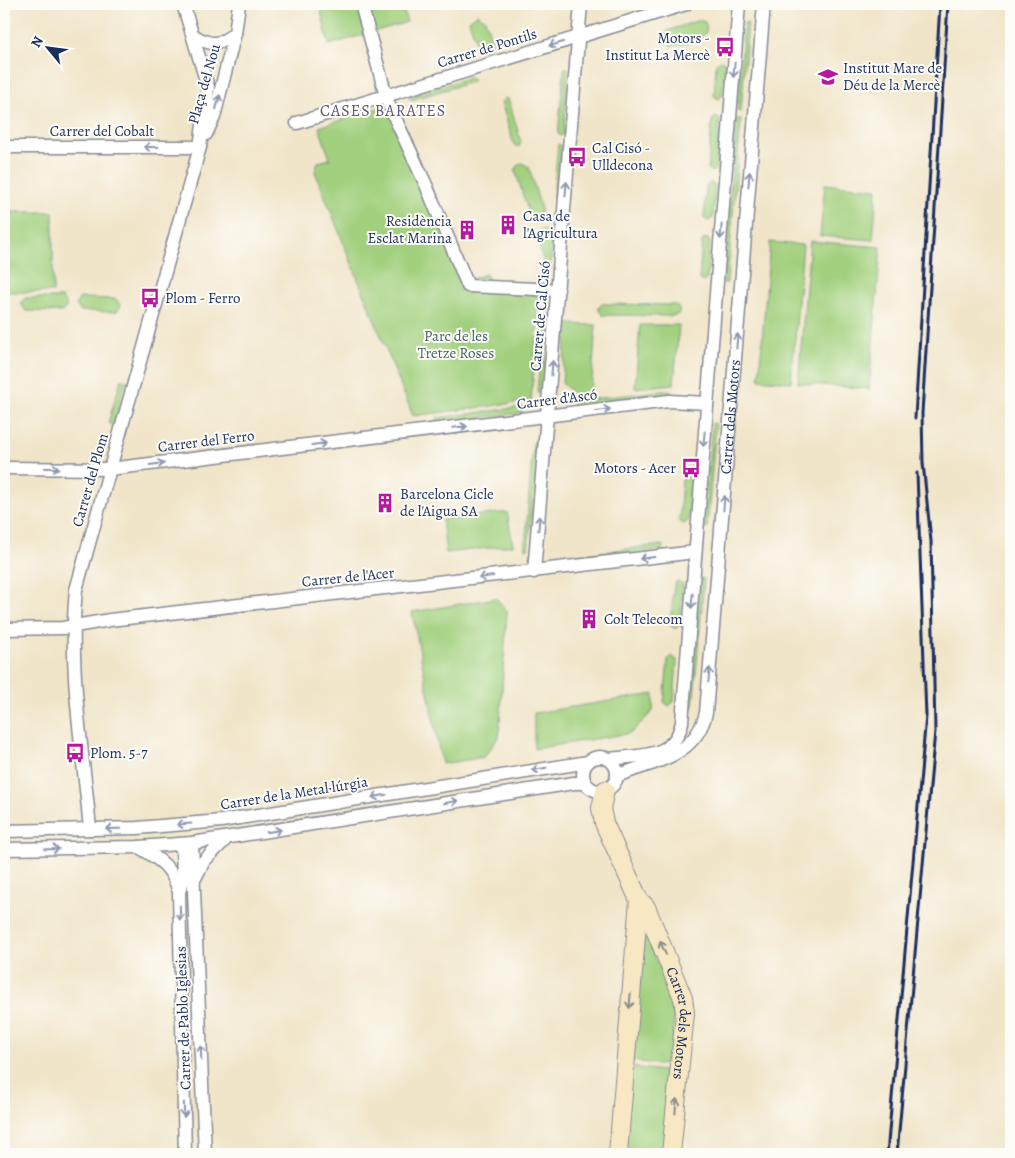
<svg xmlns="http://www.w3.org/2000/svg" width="1015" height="1158" viewBox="0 0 1015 1158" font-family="Alegreya,serif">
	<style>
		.green { fill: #a2d07e; stroke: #5e806e }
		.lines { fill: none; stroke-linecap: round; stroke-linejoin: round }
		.street-casing { stroke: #868a94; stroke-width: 15 }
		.secondary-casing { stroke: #868a94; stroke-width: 20 }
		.street { stroke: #fff; stroke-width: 12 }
		.secondary { stroke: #f7e8c3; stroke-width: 18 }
		.rail { stroke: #1b2f5e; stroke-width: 3 }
		.oneway { stroke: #8d97ae }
		.oneway2 { stroke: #898c90 }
		.labels { text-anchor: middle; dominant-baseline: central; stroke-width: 4; stroke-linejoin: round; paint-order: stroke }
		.poi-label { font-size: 15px; fill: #1b2f5e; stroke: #fdfcf7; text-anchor: start }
		.street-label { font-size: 15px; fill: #1b2f5e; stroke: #fdfcf7 }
		.park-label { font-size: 15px; fill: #445f68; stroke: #fdfcf7 }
		.neighbourhood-label { font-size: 16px; letter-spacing: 1px; fill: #5f567c; stroke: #fdfcf7 }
	</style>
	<rect width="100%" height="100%" fill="#fdfcf7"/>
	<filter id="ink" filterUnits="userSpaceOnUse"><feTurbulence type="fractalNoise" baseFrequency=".02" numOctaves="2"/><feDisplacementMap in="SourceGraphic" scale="10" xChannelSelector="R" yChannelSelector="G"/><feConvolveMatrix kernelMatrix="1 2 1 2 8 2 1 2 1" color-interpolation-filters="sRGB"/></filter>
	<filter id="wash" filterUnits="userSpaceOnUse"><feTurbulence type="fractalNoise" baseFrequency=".0096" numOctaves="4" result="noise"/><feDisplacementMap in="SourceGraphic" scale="20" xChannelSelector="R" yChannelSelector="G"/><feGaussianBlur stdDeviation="1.12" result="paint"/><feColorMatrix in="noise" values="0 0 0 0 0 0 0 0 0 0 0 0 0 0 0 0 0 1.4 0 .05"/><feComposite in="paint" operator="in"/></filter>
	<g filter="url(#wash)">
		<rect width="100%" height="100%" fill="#f1e5c9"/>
		<path class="green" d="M319,4H402L407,22L329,45Z
			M477,14L485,19L492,42L487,51L478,49L469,20Z
			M699,20L705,22C714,41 684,43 672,46L665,41L667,31Z
			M744,23H748L741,112L737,111Z
			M721,60L725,63L722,96L718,99L714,96L716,63Z
			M566,67L568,69L564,134L561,136L558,134L564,69Z
			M470,77L473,79L471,82L411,100L408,97Z
			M505,98L509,100L521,142L519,147L514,145L501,102Z
			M394,103L470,280L486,274L491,286L538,295L539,308L531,401L413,416L315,172L318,162L330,159L319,127Z
			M716,117L720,120L716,169L712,172L708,169L712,120Z
			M736,119H741L727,283H723Z
			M558,144L562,146L558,197L556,199L553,197Z
			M522,163L529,167L541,209L540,213L536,217L529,214L515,170L519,164Z
			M711,182L715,186L713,218L708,221L704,218L706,186Z
			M825,184L877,189L873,240L820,236Z
			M4,212H53V292H4Z
			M540,230L548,231C552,240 554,264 546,271L536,234Z
			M707,238L710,242L707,279L703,282L699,279L702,241Z
			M810,241L881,247L869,389L798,383Z
			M770,242L803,245L791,382L759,379Z
			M25,298H62L67,306L62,312L26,311L21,304Z
			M80,298L116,299L121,306L116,312L80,311L76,304Z
			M602,304L676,305L679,309V314L672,316L602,315L598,308Z
			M567,324L596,325L591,394L576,396L562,383Z
			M545,325L548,327L543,392L540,394L537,392L543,327Z
			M640,325H679L674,384L635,388Z
			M121,380L126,381L113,426L108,423Z
			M670,390L672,394L670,395L574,407L572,404L573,401Z
			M522,407L523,413L437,423L436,420L437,418Z
			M712,423L716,424L707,529H703Z
			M536,441L539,443L528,549L525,548L533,443Z
			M686,475L692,479L688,521L684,524L679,521L682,479Z
			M507,512L513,545L446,553L442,520Z
			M661,545L663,546L662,550L561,562L559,560L561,557Z
			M700,578L704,579L693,708H689Z
			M677,581L683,584L680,625L675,629L670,625L674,585Z
			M496,598L507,611L499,737L484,757L442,764L412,612Z
			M671,656L677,660L674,702L669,706L664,702L668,659Z
			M654,694L653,711L631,733L534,749V713Z
			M644,933L674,1000L672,1066L632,1061Z
			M631,1067L671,1072L665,1154H624Z"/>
	</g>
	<g filter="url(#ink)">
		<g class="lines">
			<defs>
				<g id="street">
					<path d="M361,4L388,103L426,185L468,286L558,290"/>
					<path d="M193,35C210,46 219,46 235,33L239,4"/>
					<path d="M297,123L686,4"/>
					<path d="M206,134L214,117L235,33"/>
					<path d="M4,147H200"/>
					<path d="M4,468L109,469L669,401L707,403"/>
					<path d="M534,572L581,4"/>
					<path d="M4,629L63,628L110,620L695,552"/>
					<circle cx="600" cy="774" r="17"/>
					<path d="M609,759C641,755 675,759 682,722L739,4"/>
					<path id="s1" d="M617,776C653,761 695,758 706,713L764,4"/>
					<path d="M90,829C83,750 68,669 76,590L200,147L208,87L183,4"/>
					<path d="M4,831L137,828L221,821L588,762"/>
					<path d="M192,843L205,1154"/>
					<path d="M139,847C161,860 172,867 179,892L185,1154"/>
					<path d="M4,849L139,847L192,843L574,783H585"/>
					<path d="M194,880L204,861L225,840"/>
					<path d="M180,889L183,880L182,844"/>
				</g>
				<g id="secondary">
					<path id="s2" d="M605,790L601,808L604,823L639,900L646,907L683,998L685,1013L671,1154"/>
					<path d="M618,1154L639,900"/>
				</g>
			</defs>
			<use href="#street" class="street-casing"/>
			<use href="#secondary" class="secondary-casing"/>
			<use href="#street" class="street"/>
			<use href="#secondary" class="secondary"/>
			<path class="rail" d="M915,418L940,4
				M887,1154L926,716L917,473
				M897,1154L935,731L931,541L923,463L922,413L948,4"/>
		</g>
		<defs><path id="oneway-shaft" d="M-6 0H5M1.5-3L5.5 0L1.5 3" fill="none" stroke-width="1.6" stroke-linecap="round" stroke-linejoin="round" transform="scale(1.25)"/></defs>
		<g class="oneway">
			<use href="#oneway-shaft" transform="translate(556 44) rotate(164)"/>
			<use href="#oneway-shaft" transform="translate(734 70) rotate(95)"/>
			<use href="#oneway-shaft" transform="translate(218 102) rotate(-75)"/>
			<use href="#oneway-shaft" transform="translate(151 147) rotate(-180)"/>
			<use href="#oneway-shaft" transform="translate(749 179) rotate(-85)"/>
			<use href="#oneway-shaft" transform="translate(566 189) rotate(-85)"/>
			<use href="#oneway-shaft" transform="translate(721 232) rotate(95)"/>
			<use href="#oneway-shaft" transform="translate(737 341) rotate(-85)"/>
			<use href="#oneway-shaft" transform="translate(552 368) rotate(-85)"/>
			<use href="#oneway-shaft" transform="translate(603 410) rotate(-7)"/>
			<use href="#oneway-shaft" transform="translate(460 427) rotate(-6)"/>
			<use href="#oneway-shaft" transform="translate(704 439) rotate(95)"/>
			<use href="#oneway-shaft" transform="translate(319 444) rotate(-7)"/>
			<use href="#oneway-shaft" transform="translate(157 464) rotate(-7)"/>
			<use href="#oneway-shaft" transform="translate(52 468)"/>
			<use href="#oneway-shaft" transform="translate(724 503) rotate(-85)"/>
			<use href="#oneway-shaft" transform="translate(539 523) rotate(-85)"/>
			<use href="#oneway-shaft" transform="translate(647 558) rotate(173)"/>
			<use href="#oneway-shaft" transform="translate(486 577) rotate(172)"/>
			<use href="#oneway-shaft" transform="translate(692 601) rotate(95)"/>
			<use href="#oneway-shaft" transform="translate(709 675) rotate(-85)"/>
			<use href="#oneway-shaft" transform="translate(539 769) rotate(171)"/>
			<use href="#oneway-shaft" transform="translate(379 796) rotate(170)"/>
			<use href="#oneway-shaft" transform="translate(451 802) rotate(-9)"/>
			<use href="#oneway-shaft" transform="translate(184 824) rotate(176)"/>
			<use href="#oneway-shaft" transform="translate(113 829) rotate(179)"/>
			<use href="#oneway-shaft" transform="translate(274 831) rotate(-10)"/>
			<use href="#oneway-shaft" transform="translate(52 849) rotate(-1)"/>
			<use href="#oneway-shaft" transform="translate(180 913) rotate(89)"/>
			<use href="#oneway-shaft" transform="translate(201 1053) rotate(-92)"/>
			<use href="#oneway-shaft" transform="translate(184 1110) rotate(89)"/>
		</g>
		<g class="oneway2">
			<use href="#oneway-shaft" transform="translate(663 948) rotate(-114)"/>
			<use href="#oneway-shaft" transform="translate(630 1001) rotate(95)"/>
			<use href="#oneway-shaft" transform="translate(676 1106) rotate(-85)"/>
		</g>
	</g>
	<defs>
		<symbol id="bus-bare" viewBox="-9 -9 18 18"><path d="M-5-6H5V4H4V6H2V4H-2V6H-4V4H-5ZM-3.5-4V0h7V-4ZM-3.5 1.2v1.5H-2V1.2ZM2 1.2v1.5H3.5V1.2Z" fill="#b5179e" stroke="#fdfcf7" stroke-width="2.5" paint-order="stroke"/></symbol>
		<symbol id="school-bare" viewBox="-9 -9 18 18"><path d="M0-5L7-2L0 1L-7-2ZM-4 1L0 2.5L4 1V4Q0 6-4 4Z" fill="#b5179e" stroke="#fdfcf7" stroke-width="2.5" paint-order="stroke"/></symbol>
		<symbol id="building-bare" viewBox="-9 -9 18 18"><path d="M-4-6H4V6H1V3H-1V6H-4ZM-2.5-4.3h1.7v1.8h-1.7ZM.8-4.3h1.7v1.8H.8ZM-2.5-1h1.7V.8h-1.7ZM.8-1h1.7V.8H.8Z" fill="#b5179e" stroke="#fdfcf7" stroke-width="2.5" paint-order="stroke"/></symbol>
	</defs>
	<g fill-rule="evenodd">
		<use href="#bus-bare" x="711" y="33" width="28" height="28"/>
		<use href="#school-bare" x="814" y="63" width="28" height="28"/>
		<use href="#bus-bare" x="563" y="143" width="28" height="28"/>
		<use href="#building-bare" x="494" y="211" width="28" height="28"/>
		<use href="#building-bare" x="453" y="216" width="28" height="28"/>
		<use href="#bus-bare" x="136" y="284" width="28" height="28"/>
		<use href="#bus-bare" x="677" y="454" width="28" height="28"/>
		<use href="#building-bare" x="371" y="489" width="28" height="28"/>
		<use href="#building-bare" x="575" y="605" width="28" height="28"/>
		<use href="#bus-bare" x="61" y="739" width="28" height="28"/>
	</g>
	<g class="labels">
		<g class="poi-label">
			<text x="710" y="38" text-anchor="end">Motors -<tspan x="710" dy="17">Institut La Mercè</tspan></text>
			<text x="843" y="68">Institut Mare de<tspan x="843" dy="17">Déu de la Mercè</tspan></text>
			<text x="592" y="148">Cal Cisó -<tspan x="592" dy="17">Ulldecona</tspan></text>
			<text x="523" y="216">Casa de<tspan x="523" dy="17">l'Agricultura</tspan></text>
			<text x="452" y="221" text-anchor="end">Residència<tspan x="452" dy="17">Esclat Marina</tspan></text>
			<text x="165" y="298">Plom - Ferro</text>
			<text x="676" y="468" text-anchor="end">Motors - Acer</text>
			<text x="400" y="494">Barcelona Cicle<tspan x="400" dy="17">de l'Aigua SA</tspan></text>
			<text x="604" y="619">Colt Telecom</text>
			<text x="90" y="753">Plom. 5-7</text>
		</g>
		<g class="street-label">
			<text transform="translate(487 48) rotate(-17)">Carrer de Pontils</text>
			<text transform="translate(204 84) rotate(-74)">Plaça del Nou</text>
			<text x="102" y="131">Carrer del Cobalt</text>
			<text transform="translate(540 316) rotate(-85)">Carrer de Cal Cisó</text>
			<text transform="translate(557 399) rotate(-7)">Carrer d'Ascó</text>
			<text stroke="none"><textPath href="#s1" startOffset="412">Carrer dels Motors</textPath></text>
			<text transform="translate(206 441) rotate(-7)">Carrer del Ferro</text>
			<text transform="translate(90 480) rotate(-74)">Carrer del Plom</text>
			<text transform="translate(348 577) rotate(-6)">Carrer de l'Acer</text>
			<text transform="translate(294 793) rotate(-9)">Carrer de la Metal·lúrgia</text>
			<text transform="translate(183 1018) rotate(-92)">Carrer de Pablo Iglesias</text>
			<text stroke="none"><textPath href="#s2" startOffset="251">Carrer dels Motors</textPath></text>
		</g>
		<g class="park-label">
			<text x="456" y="336">Parc de les<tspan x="456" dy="17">Tretze Roses</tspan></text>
		</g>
		<g class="neighbourhood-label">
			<text x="383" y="111">CASES BARATES</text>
		</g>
	</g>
	<rect width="1015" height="1158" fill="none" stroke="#fdfcf7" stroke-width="20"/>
	<g transform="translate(48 48) rotate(299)" stroke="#fdfcf7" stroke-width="4" paint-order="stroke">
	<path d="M0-4L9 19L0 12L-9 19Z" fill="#1b2f5e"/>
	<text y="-8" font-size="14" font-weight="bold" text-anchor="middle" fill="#1b2f5e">N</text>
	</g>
</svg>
